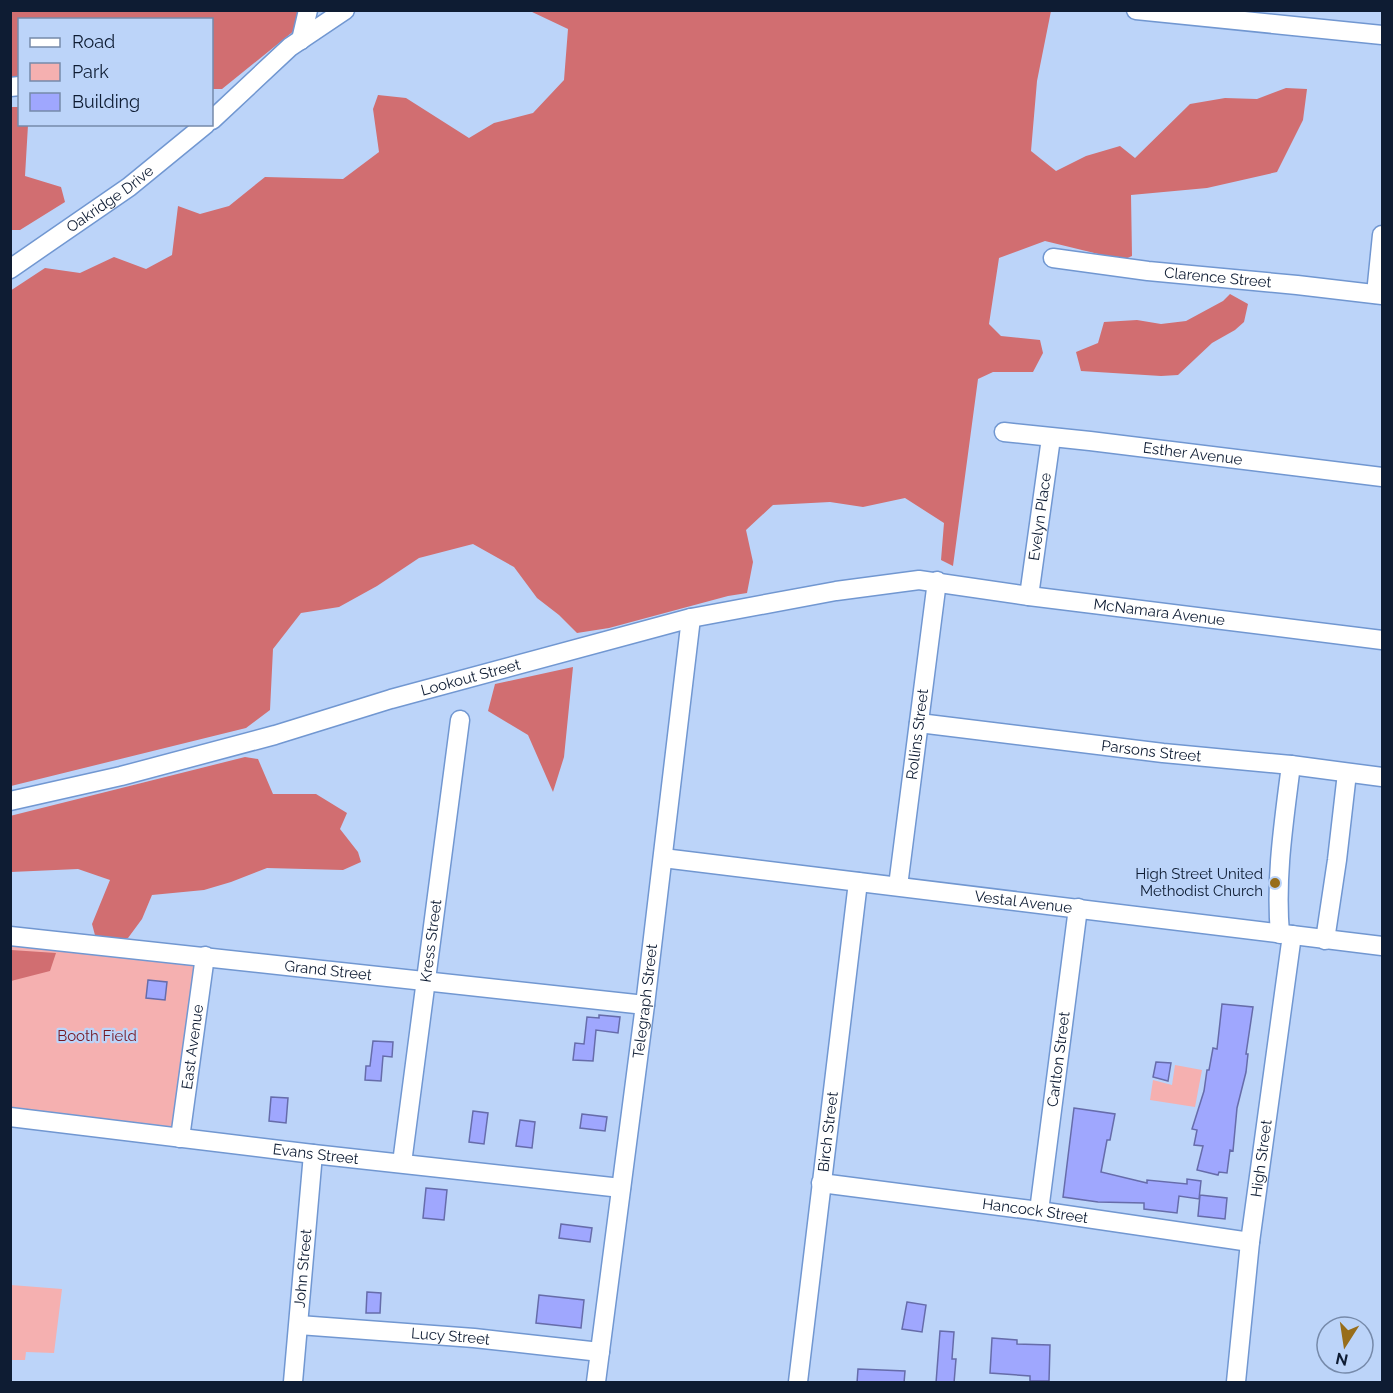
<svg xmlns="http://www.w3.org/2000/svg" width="1393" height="1393" viewBox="0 0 1393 1393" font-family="Raleway,sans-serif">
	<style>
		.green { fill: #f5b0b0 }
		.forest { fill: #d16e71 }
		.building { fill: #9fa7fe; stroke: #666caa; stroke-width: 1.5 }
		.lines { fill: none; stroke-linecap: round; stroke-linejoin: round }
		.minor-casing { stroke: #7197d1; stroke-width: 21 }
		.minor { stroke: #fff; stroke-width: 18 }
		.poi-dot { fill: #986e1b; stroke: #bcd4f9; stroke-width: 2 }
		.labels { text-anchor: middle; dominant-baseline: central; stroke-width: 4.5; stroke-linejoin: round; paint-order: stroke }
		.street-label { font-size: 15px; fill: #0e1c33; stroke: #bcd4f9 }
		.poi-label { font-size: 15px; fill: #0e1c33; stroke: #bcd4f9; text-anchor: end }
		.park-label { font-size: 15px; fill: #741824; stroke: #bcd4f9 }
	</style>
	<rect width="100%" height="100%" fill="#bcd4f9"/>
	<path class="green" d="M11,941L200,960L177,1133L11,1113Z
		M1175,1065L1202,1070L1195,1107L1150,1100L1153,1080L1172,1085Z
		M11,1285L62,1289L54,1353L26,1352L25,1360H11Z"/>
	<path class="forest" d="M11,11H299L295,30L222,89H212V20H20L19,79H11Z
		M530,11H1051L1037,81L1031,151L1056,171L1086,156L1120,146L1135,158L1190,104L1225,98L1257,99L1286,88L1307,89L1303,120L1277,172L1207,188L1131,195L1132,256L1123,260L1045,241L999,258L989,324L1001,336L1040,340L1043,353L1033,372H993L978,379L953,566L941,560L944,523L905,498L863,507L830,502L773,505L746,530L753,562L747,593L728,596L609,628L577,633L559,615L537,598L514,567L473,544L419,558L377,586L339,607L301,613L273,649L270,710L246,728L11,786L10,291L45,268L80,273L114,257L146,269L172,255L178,206L200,214L229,206L265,177L343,179L379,152L373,109L378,95L406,98L469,138L494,123L533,113L564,80L568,29Z
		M10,107H19L20,124L28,125L25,176L61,187L65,202L20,230H11Z
		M1230,294L1248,304L1244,322L1235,330L1212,343L1178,375L1161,376L1081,371L1076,352L1098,343L1104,322L1137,320L1161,324L1186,321L1223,301Z
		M573,667L564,757L553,792L528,735L488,711L495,684Z
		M245,757L258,759L273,794H316L347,813L340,829L358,852L361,862L343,870L267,868L231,882L204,890L152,895L142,919L128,938L96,939L92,924L110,880L78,869L11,872L10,816Z
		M10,950H11L56,953L50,971L11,981Z"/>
	<path class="building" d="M148,980L167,982L165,1000L146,998Z
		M1222,1004L1253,1007L1246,1054H1248L1246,1072L1237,1108L1233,1151L1230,1150L1227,1173L1219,1172L1218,1175L1197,1170L1203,1146L1194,1145L1197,1130L1192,1129L1204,1091L1207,1070H1209L1213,1048L1217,1049Z
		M599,1015L620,1017L618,1033L596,1030L593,1061L573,1060L575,1043L584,1044L587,1017L599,1018Z
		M373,1041L393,1042L392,1057L383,1056L381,1081L365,1080L366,1066H370Z
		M1156,1062L1171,1063L1168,1081L1153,1077Z
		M271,1097L288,1098L286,1123L269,1121Z
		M1074,1108L1115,1114L1110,1140H1107L1101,1172L1147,1183V1180L1187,1184V1179L1201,1181L1199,1199L1179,1196L1177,1213L1144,1209V1203L1098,1202L1063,1197Z
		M473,1111L488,1113L484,1144L469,1142Z
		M582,1114L607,1117L605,1131L580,1128Z
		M520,1120L535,1122L532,1148L516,1146Z
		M426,1188L447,1190L444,1220L423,1218Z
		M1200,1195L1227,1198L1225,1219L1198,1216Z
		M561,1224L592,1228L590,1242L559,1238Z
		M367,1292L381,1293L380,1313H366Z
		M539,1295L584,1300L581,1328L536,1323Z
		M907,1302L926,1305L922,1332L902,1329Z
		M940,1331L954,1332L952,1359H956L954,1383H936Z
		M992,1338L1017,1340V1344L1050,1345L1049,1381H1030V1376L990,1373Z
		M858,1369L905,1371L904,1383H857Z"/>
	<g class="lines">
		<defs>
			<g id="minor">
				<path d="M1136,10L1382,35"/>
				<path d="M301,40L308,10"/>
				<path d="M10,87L20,86"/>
				<path d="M212,120L290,47L345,10"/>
				<path id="s1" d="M1053,258L1148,271L1297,285L1382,295"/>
				<path id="s2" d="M10,269L129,187L206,124"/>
				<path d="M1376,294L1382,235"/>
				<path id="s3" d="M1004,432L1090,441L1382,477"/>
				<path id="s4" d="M1029,596L1051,438"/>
				<path id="s5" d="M919,723L1163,753L1291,765L1382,777"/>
				<path id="s6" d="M10,801L121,776L275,735L391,699L691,618L836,591L919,580L1029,596L1382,640"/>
				<path id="s7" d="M663,858L1382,946"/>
				<path id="s8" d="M898,886L937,581"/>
				<path d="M1280,934C1275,877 1284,821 1291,765"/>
				<path id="s9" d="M10,936L645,1005"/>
				<path d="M1325,940L1337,860L1347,773"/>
				<path id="s10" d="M10,1117L313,1154L621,1188"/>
				<path id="s11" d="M180,1138L205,956"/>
				<path id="s12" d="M402,1163L460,720"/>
				<path id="s13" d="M821,1183L1039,1211L1250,1242"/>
				<path id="s14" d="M1039,1211L1078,908"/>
				<path id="s15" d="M299,1325L474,1338L600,1352"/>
				<path id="s16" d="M293,1382L313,1154"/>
				<path id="s17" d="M596,1382L645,1005L691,618"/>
				<path id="s18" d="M798,1382L858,882"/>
				<path id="s19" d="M1236,1382L1250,1242L1292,935"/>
			</g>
		</defs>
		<use href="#minor" class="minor-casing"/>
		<use href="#minor" class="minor"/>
	</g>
	<circle class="poi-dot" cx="1275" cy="883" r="6"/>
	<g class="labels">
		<g class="street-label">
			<text stroke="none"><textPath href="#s2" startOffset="122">Oakridge Drive</textPath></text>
			<text stroke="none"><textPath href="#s1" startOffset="166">Clarence Street</textPath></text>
			<text stroke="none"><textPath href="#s3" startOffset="190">Esther Avenue</textPath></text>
			<text stroke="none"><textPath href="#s4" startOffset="80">Evelyn Place</textPath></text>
			<text stroke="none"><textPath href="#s6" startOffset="1179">McNamara Avenue</textPath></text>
			<text stroke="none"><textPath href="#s6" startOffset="477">Lookout Street</textPath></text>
			<text stroke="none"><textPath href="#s8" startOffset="153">Rollins Street</textPath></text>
			<text stroke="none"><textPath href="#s5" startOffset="234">Parsons Street</textPath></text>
			<text stroke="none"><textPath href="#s7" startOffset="363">Vestal Avenue</textPath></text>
			<text stroke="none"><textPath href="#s12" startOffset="224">Kress Street</textPath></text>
			<text stroke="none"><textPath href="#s9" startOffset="320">Grand Street</textPath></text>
			<text stroke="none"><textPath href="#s17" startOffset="384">Telegraph Street</textPath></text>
			<text stroke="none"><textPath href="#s11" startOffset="92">East Avenue</textPath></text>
			<text stroke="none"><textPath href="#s14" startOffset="153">Carlton Street</textPath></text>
			<text stroke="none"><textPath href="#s18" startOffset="252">Birch Street</textPath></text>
			<text stroke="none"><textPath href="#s10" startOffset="308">Evans Street</textPath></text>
			<text stroke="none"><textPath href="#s19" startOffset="225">High Street</textPath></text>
			<text stroke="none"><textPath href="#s13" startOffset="216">Hancock Street</textPath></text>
			<text stroke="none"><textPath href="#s16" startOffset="114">John Street</textPath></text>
			<text stroke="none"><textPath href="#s15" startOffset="152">Lucy Street</textPath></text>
		</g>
		<g class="poi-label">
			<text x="1263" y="874">High Street United<tspan x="1263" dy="17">Methodist Church</tspan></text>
		</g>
		<g class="park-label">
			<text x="97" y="1036">Booth Field</text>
		</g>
	</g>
	<rect width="1393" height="1393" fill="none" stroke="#0e1c33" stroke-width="24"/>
	<rect x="18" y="18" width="195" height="108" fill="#bcd4f9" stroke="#768aaa" stroke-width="1.5"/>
	<rect x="30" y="38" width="30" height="9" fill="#ffffff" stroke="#768aaa" stroke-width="1.5"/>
	<text x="72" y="48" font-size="18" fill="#0e1c33">Road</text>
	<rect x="30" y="63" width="30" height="18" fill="#f5b0b0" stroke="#768aaa" stroke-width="1.5"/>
	<text x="72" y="78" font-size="18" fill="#0e1c33">Park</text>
	<rect x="30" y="93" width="30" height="18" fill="#9fa7fe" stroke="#768aaa" stroke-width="1.5"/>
	<text x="72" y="108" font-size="18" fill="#0e1c33">Building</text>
	<g transform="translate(1345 1345) rotate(192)"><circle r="28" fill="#bcd4f9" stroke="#768aaa" stroke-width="1.5"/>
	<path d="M0-4.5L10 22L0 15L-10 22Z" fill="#986e1b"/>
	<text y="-9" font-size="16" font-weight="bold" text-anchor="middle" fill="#0e1c33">N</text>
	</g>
</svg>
